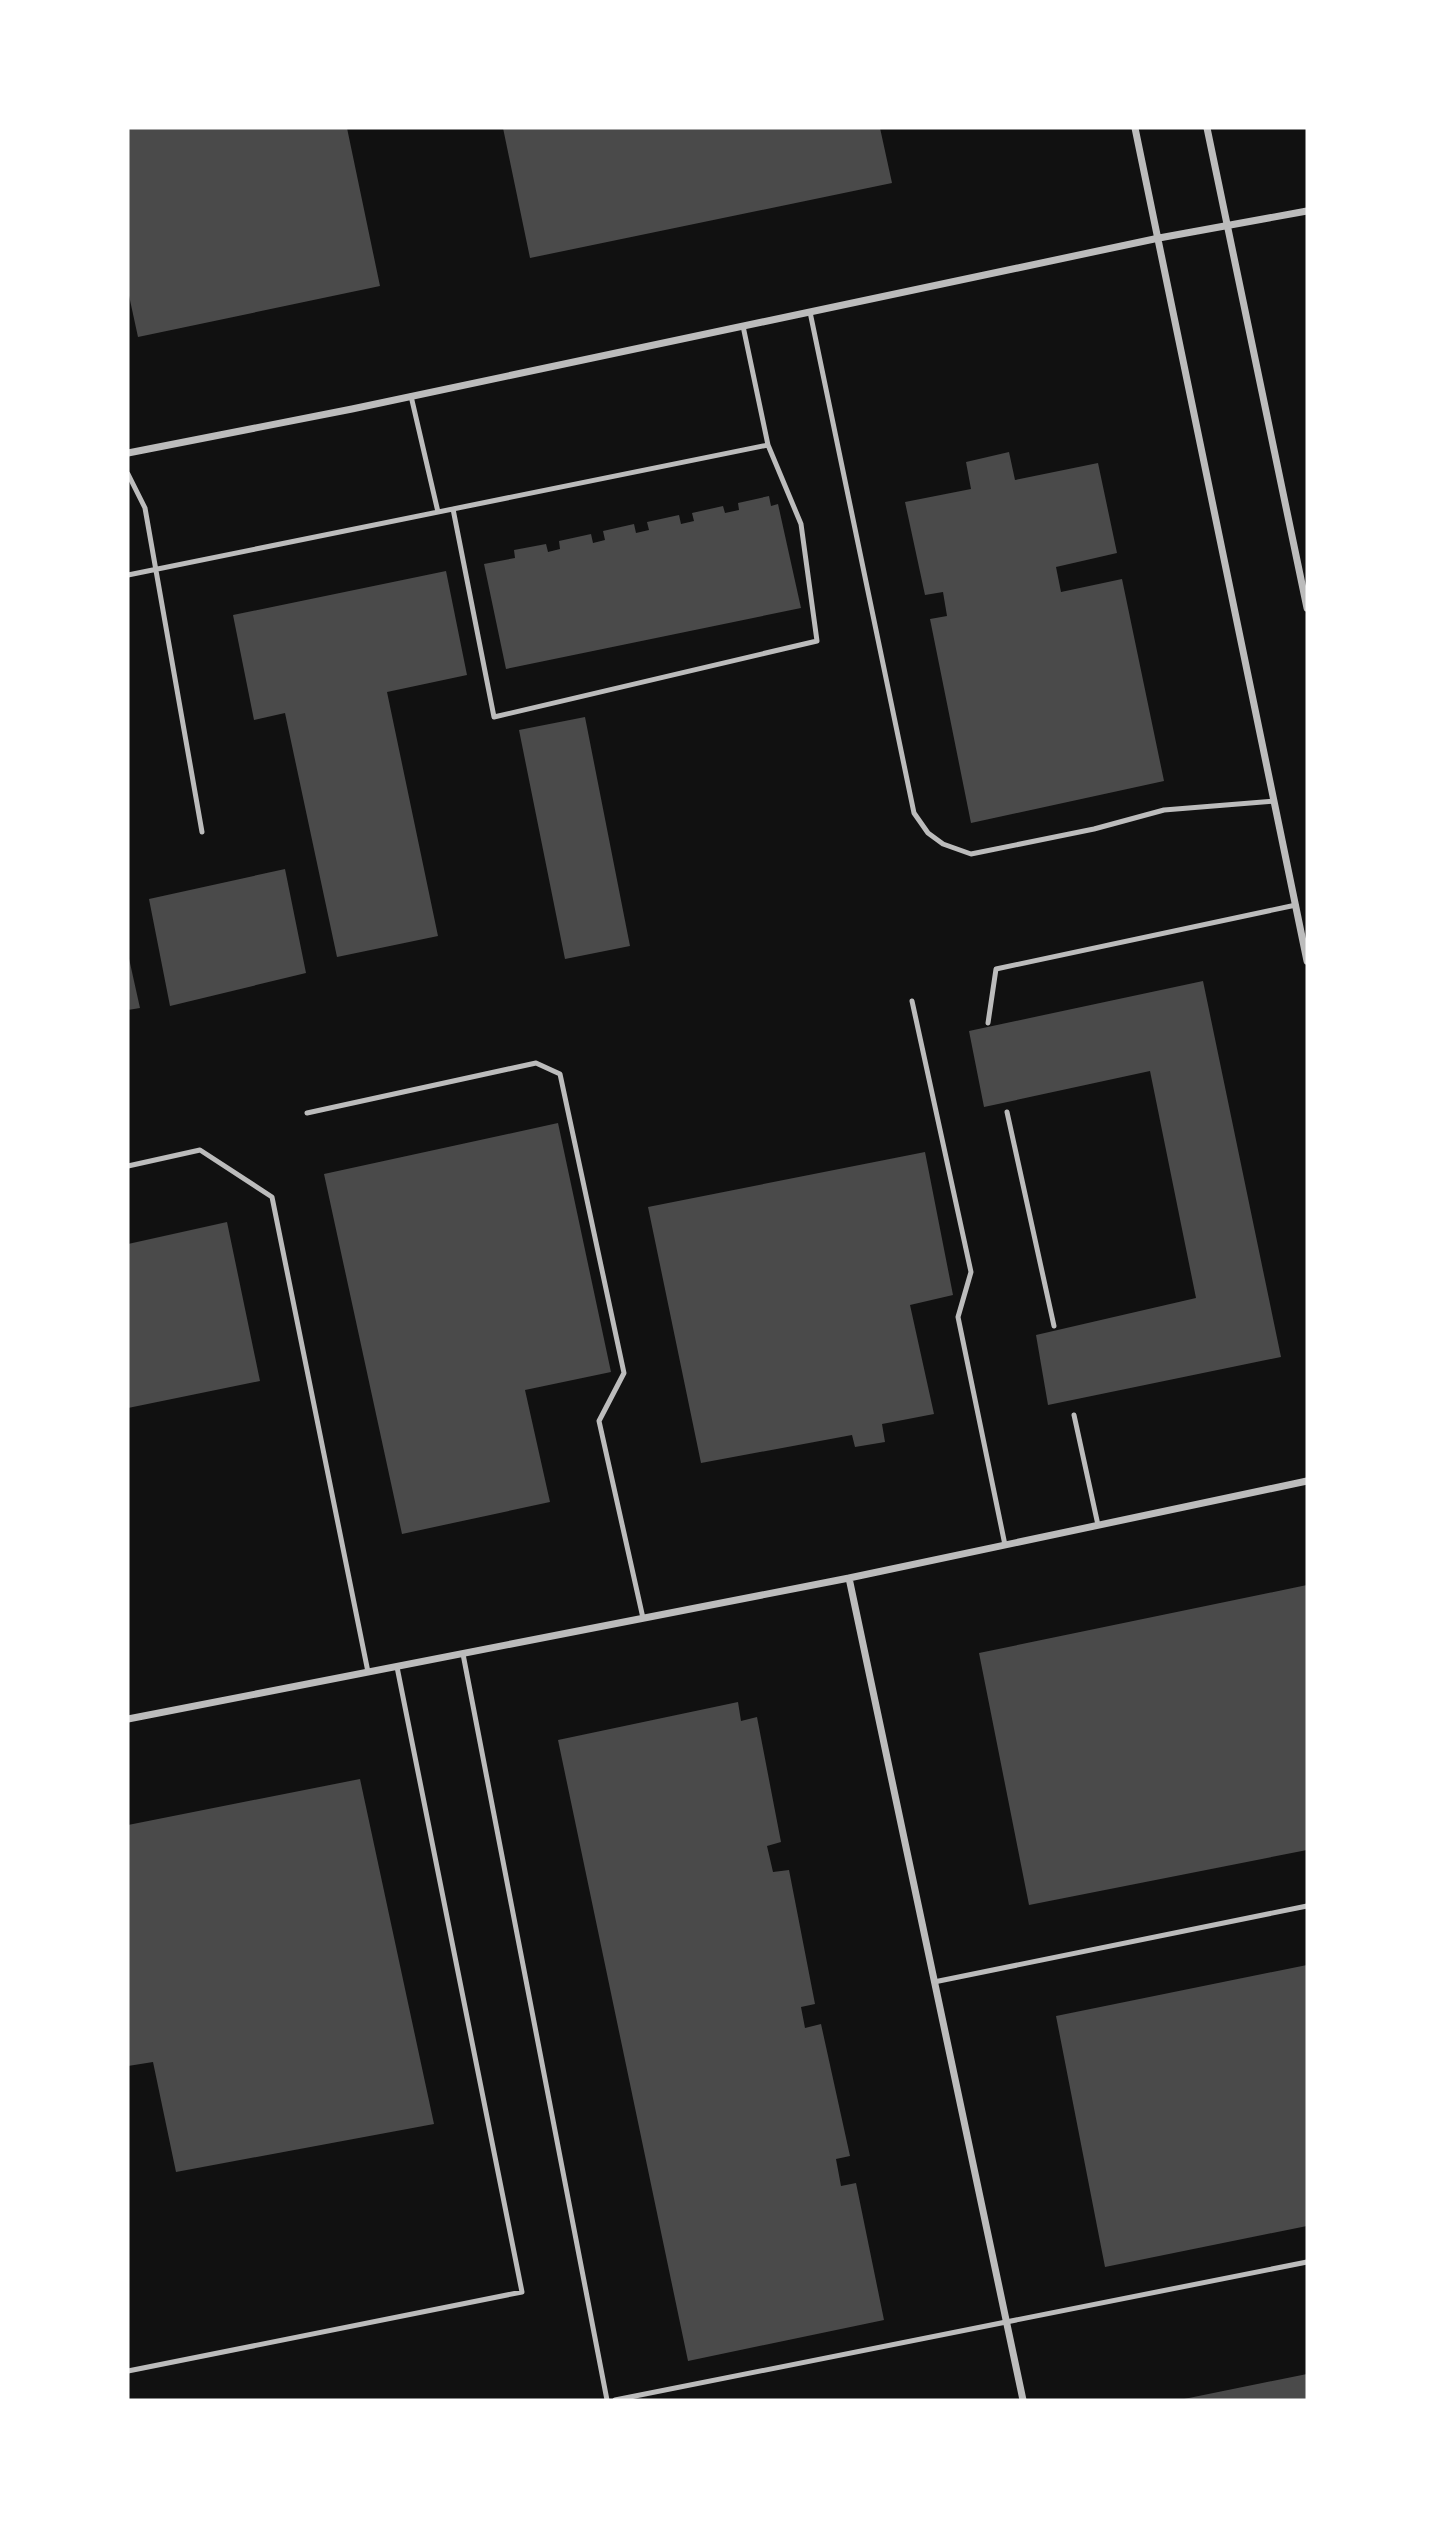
<svg xmlns="http://www.w3.org/2000/svg" width="1435" height="2528" viewBox="0 0 1435 2528" font-family="Spectral,serif">
	<style>
		.building { fill: #4a4a4a }
		.lines { fill: none; stroke-linecap: round; stroke-linejoin: round }
		.service { stroke: #bcbcbc; stroke-width: 5 }
		.minor { stroke: #bcbcbc; stroke-width: 7 }
	</style>
	<rect width="100%" height="100%" fill="#111"/>
	<path class="building" d="M128,128H347L380,286L138,337L128,291Z
		M503,128H880L892,183L530,258Z
		M1009,452L1015,480L1098,463L1117,553L1056,567L1061,592L1122,579L1164,781L971,823L930,619L947,616L943,592L925,595L905,502L971,489L966,462Z
		M769,496L771,506L778,504L801,608L506,669L484,564L515,558L514,550L546,544L548,552L560,549L559,541L591,534L593,543L605,540L603,531L634,524L636,533L649,530L647,522L679,515L681,524L694,521L692,513L723,506L725,513L739,510L738,503Z
		M446,571L467,675L387,692L438,936L337,957L285,713L254,720L233,615Z
		M585,717L630,946L565,959L519,730Z
		M285,869L306,973L170,1006L149,899Z
		M128,954L140,1008L128,1010Z
		M1203,981L1281,1357L1048,1405L1036,1335L1196,1298L1150,1071L984,1107L969,1031Z
		M558,1123L611,1372L525,1390L550,1502L402,1534L324,1174Z
		M925,1152L953,1295L910,1305L934,1414L882,1424L885,1442L855,1447L852,1435L701,1463L648,1207Z
		M227,1222L260,1381L128,1408V1244Z
		M1307,1585V1850L1029,1905L979,1653Z
		M738,1702L741,1721L757,1717L781,1842L767,1846L773,1872L789,1870L815,2004L801,2007L805,2028L821,2024L850,2156L836,2159L841,2186L856,2183L884,2320L688,2361L558,1740Z
		M360,1779L434,2124L176,2172L153,2062L128,2066V1825Z
		M1307,1965V2226L1105,2267L1056,2016Z
		M1307,2374V2400H1184V2399Z"/>
	<g class="lines">
		<path class="service" d="M810,312L914,813L928,833L943,844L971,854L1094,829L1164,810L1274,801
			M411,396L438,512
			M128,474L145,508L202,832
			M453,509L494,717L817,641L801,524L768,445
			M128,575L768,445L743,326
			M912,1001L971,1272L958,1317L1005,1545
			M988,1023L996,969L1296,905
			M1007,1112L1054,1326
			M307,1113L536,1063L560,1074L624,1373L599,1421L643,1618
			M128,1166L200,1150L272,1197L368,1672
			M1074,1415L1098,1525
			M463,1654L607,2400
			M934,1982L1307,1906
			M128,2371L522,2292L397,1667
			M615,2400L1307,2262"/>
		<path class="minor" d="M1135,128L1307,961
			M1207,128L1307,608
			M128,453L352,409L1159,238L1307,211
			M849,1578L1023,2400
			M128,1719L849,1578L1307,1481"/>
	</g>
	<rect width="1435" height="2528" fill="none" stroke="#ffffff" stroke-width="259"/>
</svg>
